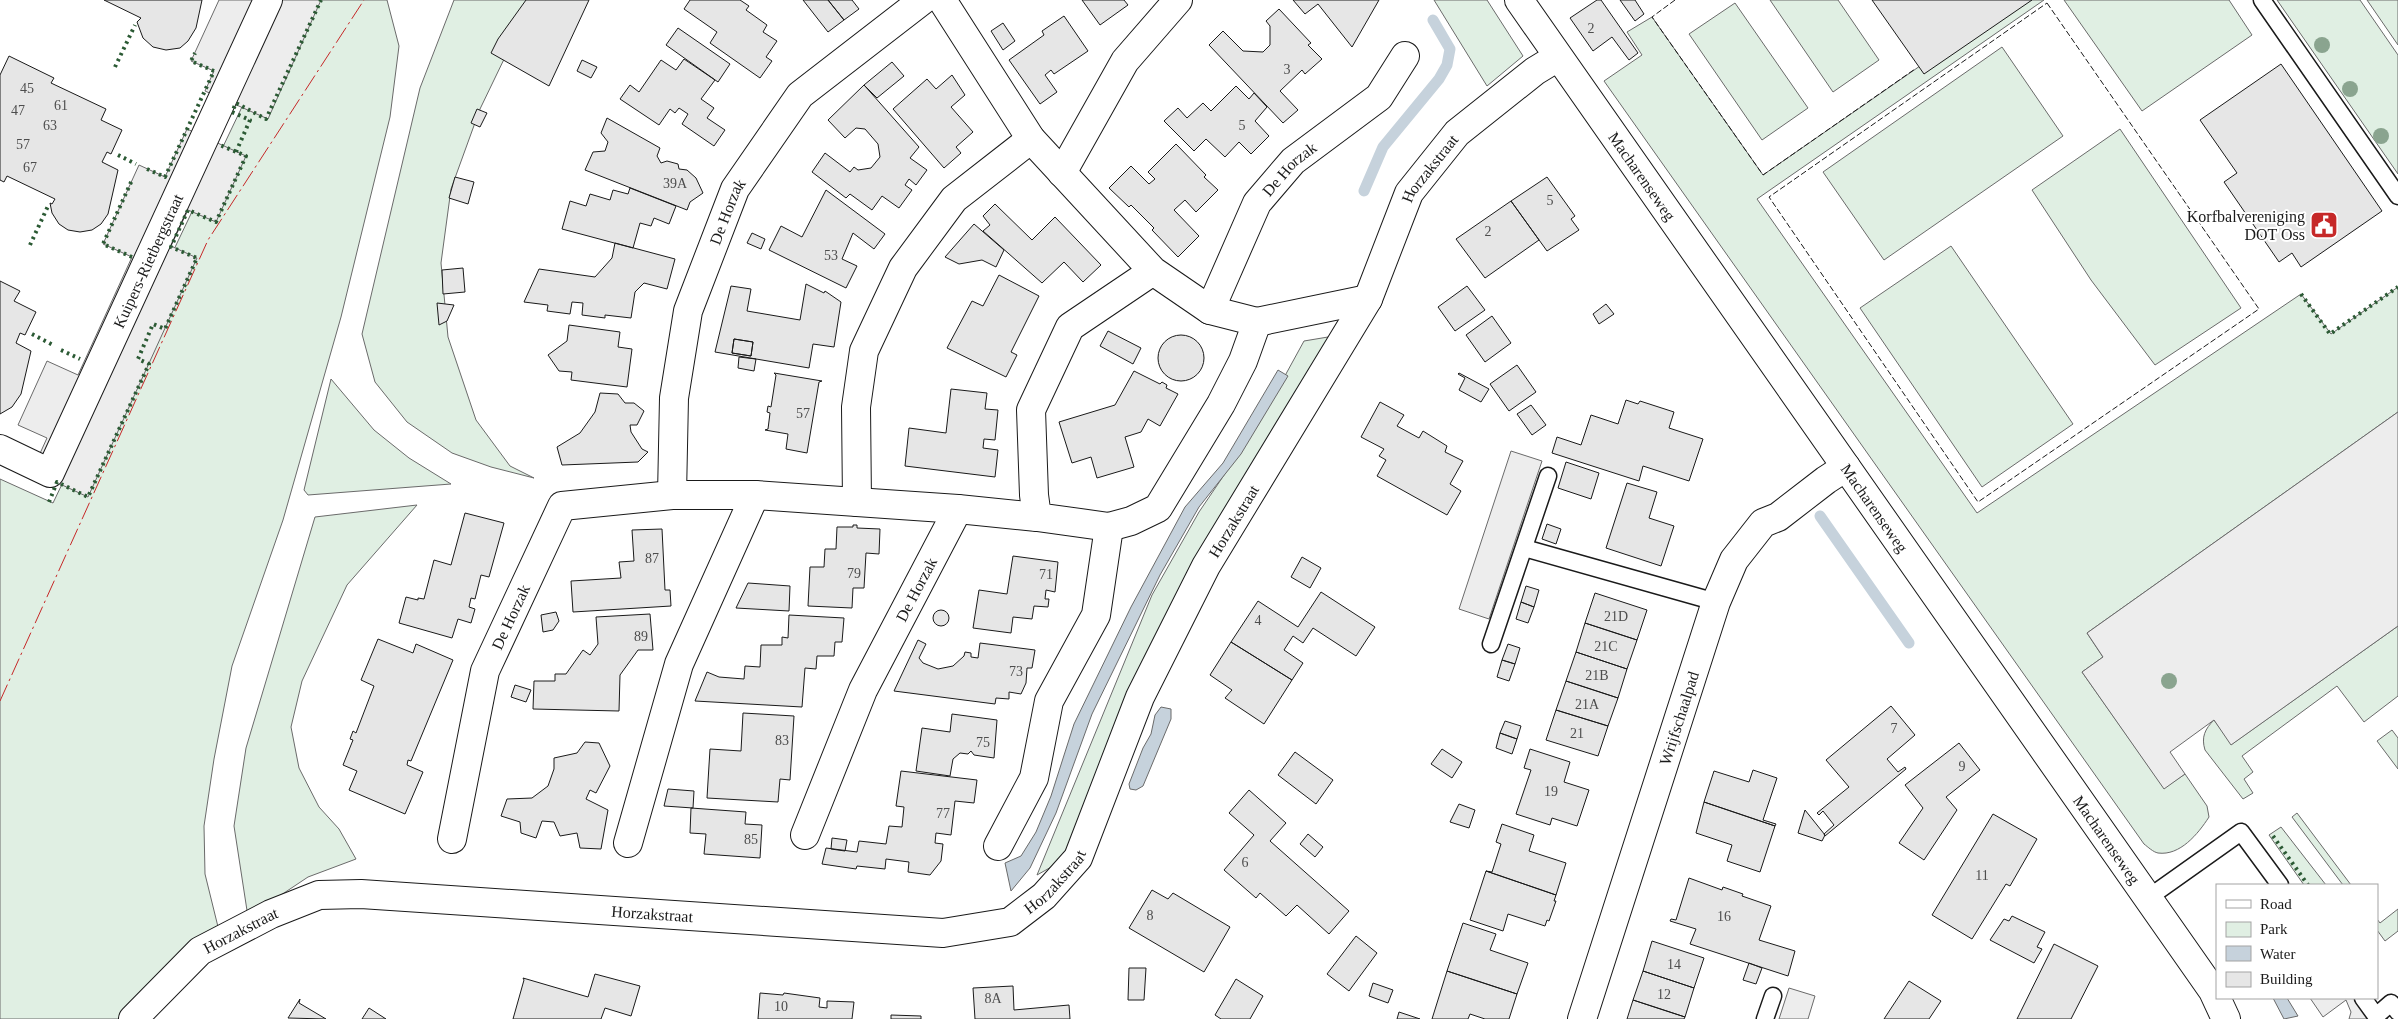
<svg xmlns="http://www.w3.org/2000/svg" width="2398" height="1019" viewBox="0 0 2398 1019" font-family="'Times New Roman',serif">
	<style>
		.green { fill: #e0efe3; stroke: #6a6a6a }
		.parking { fill: #ededed; stroke: #6a6a6a }
		.water { fill: #c6d2dc; stroke: #6a6a6a }
		.lines { fill: none; stroke-linecap: round; stroke-linejoin: round }
		.stream { stroke: #c6d2dc; stroke-width: 11 }
		.building { fill: #e6e6e6; stroke: #1a1a1a; fill-rule: evenodd }
		.service-casing { stroke: #1a1a1a; stroke-width: 19 }
		.minor-casing { stroke: #1a1a1a; stroke-width: 30 }
		.tertiary-casing { stroke: #1a1a1a; stroke-width: 30 }
		.service { stroke: #fff; stroke-width: 16 }
		.minor { stroke: #fff; stroke-width: 28 }
		.tertiary { stroke: #fff; stroke-width: 28 }
		.hedge { stroke: #2b5a34; stroke-width: 4; stroke-dasharray: 2.5 4; stroke-linecap: butt }
		.fence { stroke: #1a1a1a; stroke-width: 1; stroke-dasharray: 6 2.5; stroke-linecap: butt }
		.power { stroke: #c62828; stroke-width: 1; stroke-dasharray: 18 4 2.5 4; stroke-linecap: butt }
		.tree { fill: #8aa48f }
		.labels { text-anchor: middle; dominant-baseline: central; stroke-width: 4; stroke-linejoin: round; paint-order: stroke }
		.number-label { font-size: 14px; fill: #4d4d4d }
		.street-label { font-size: 16px; fill: #1a1a1a; stroke: #fff }
		.poi-label { font-size: 16px; fill: #1a1a1a; stroke: #fff; text-anchor: end }
	</style>
	<rect width="100%" height="100%" fill="#fff"/>
	<path class="green" d="M293,0H387L399,46L390,117L341,317L283,520L232,666L214,759L204,826L205,874L221,939L145,1019H0V479L53,503Z
		M454,0H539L507,53L480,109L451,189L441,263L448,337L476,420L510,466L534,478L491,467L452,453L407,422L375,382L362,334L420,88Z
		M1434,0H1487L1523,56L1487,86Z
		M1770,0H1838L1879,60L1833,92Z
		M2015,0H2044L1757,199L1977,513L2301,294L2331,334L2398,287V412L2087,633L2103,657L2082,672L2164,788L2185,774L2207,806L2209,817C2198,834 2180,856 2158,853C2153,852 2148,847 2144,844L1604,81L1642,55L1627,32L1652,17L1763,175Z
		M2064,0H2229L2252,35L2142,111Z
		M2277,0H2360L2398,55V174Z
		M2367,0H2398V45Z
		M1735,3L1808,108L1762,140L1689,34Z
		M2002,47L2063,136L1884,260L1823,172Z
		M2120,129L2241,308L2155,365L2091,280L2032,190Z
		M1951,246L2073,424L1982,487L1860,308Z
		M1340,335L1239,519L1079,837L1053,866L1037,875L1152,595L1199,512L1258,425L1304,341Z
		M331,379L374,430L409,458L451,484L308,495L304,490Z
		M417,505L347,585L302,681L291,727L299,768L319,807L339,829L356,859L308,877L248,917L234,826L246,748L315,517Z
		M2398,626V696L2364,722L2337,686L2242,756L2253,772L2244,779L2253,793L2243,799L2205,750C2201,737 2205,729 2214,720L2232,744Z
		M2392,730L2398,738V769L2377,741Z
		M2297,813L2351,885H2343L2292,817Z
		M2281,827L2326,885H2304L2269,835Z
		M2398,909V931L2385,941L2377,930V919L2380,923Z"/>
	<path class="parking" d="M219,0H321L268,119L205,91L214,71L191,61Z
		M187,129L246,156L216,222L188,210L171,246L197,258L88,497L32,471L47,438L18,425L47,361L78,375L132,257L103,244L139,165L165,177Z
		M2398,412V626L2231,745L2214,720L2170,752L2185,774L2164,789L2082,672L2103,657L2087,633Z
		M1511,451L1542,461L1489,619L1459,609Z
		M1789,988L1815,996L1808,1019H1779Z
		M2310,998H2372L2388,1019H2349L2351,1012L2346,1000L2323,1017Z"/>
	<path class="water" d="M1278,370L1288,376L1241,454L1199,507L1160,575L1092,714L1056,813L1030,868L1011,891L1005,863L1021,856L1036,832L1051,796L1074,724L1131,607L1185,507L1223,463Z
		M1161,707L1171,709V719L1143,786L1136,790L1130,789L1129,784L1143,748L1151,734L1155,715Z
		M2273,998H2287L2298,1016L2284,1019Z"/>
	<g class="lines">
		<path class="stream" d="M1364,191L1383,147L1439,79L1447,65L1450,49L1433,20
			M1820,516L1909,643"/>
	</g>
	<path class="building" d="M104,0H202L196,28L188,41L180,48L166,50L153,47L143,38L137,22L141,18Z
		M526,0H589L549,86L491,53L498,39Z
		M690,0H740L749,6L746,10L767,25L763,32L777,41L766,57L772,61L760,78L710,43L717,32L684,9Z
		M803,0H828L844,20L828,32Z
		M828,0H852L859,9L844,20Z
		M1082,0H1124L1128,5L1100,25Z
		M1293,0H1379L1352,47L1318,4L1305,14Z
		M1597,0H1601L1638,53L1629,60L1612,37L1593,51L1570,18Z
		M1620,0H1635L1644,14L1635,21Z
		M1872,0H2032L1924,74Z
		M1279,9L1311,43L1308,45L1322,59L1305,74L1302,70L1280,91L1298,110L1283,123L1209,45L1223,31L1243,51L1263,52L1270,45V26L1266,21Z
		M1064,16L1088,51L1054,74L1051,70L1045,75L1057,92L1040,104L1009,60L1044,35L1042,31Z
		M1003,23L1015,41L1003,50L991,31Z
		M678,28L730,64L718,82L666,45Z
		M9,56L54,78L51,83L106,109L101,120L122,130L111,154L107,152L102,162L118,170L108,214L101,224L92,230L80,232L68,230L59,224L52,213L50,203L52,204L55,199L7,176L4,182L0,180V75Z
		M684,59L715,80L701,99L714,108L707,118L725,130L714,146L682,124L688,114L679,108L675,113L670,109L659,125L620,99L630,85L639,92L661,60L676,70Z
		M582,60L597,67L591,78L577,71Z
		M892,62L904,76L877,98L864,85Z
		M2281,64L2382,211L2301,267L2292,253L2279,262L2224,182L2237,173L2200,120Z
		M952,75L965,95L951,107L973,132L956,147L961,153L944,168L893,109L927,79L936,89Z
		M864,85L919,147L910,158L927,170L916,185L909,179L905,185L912,190L899,208L882,196L872,210L850,194L846,198L812,172L825,153L850,172L854,167L858,170L871,168L880,157L878,144L865,129L856,128L845,138L828,120Z
		M1236,86L1249,99L1254,93L1267,107L1255,121L1269,136L1251,154L1239,142L1225,157L1206,139L1194,151L1164,121L1178,108L1187,118L1203,103L1211,111Z
		M477,109L487,113L480,127L471,123Z
		M607,118L660,148L657,156L661,163L667,161L678,164L679,169L687,170L696,178L703,193L690,202L687,210L585,170L593,152L605,151L608,142L601,133Z
		M1176,144L1206,175L1204,177L1218,190L1196,212L1185,200L1174,210L1199,236L1178,257L1152,230L1154,228L1131,205L1129,207L1109,188L1131,166L1149,184L1155,179L1148,172Z
		M455,177L474,182L468,204L449,198Z
		M1547,177L1575,216L1571,219L1579,230L1547,251L1511,201Z
		M630,188L676,206L669,224L654,218L651,226L640,223L633,248L562,229L570,201L586,206L590,194L610,200L613,190L628,194Z
		M826,190L885,234L874,249L853,233L842,259L857,266L846,288L769,250L781,226L802,237Z
		M1511,201L1539,240L1485,278L1456,239Z
		M995,204L1032,240L1055,217L1101,265L1083,282L1064,262L1042,283L983,231L990,225L983,216Z
		M974,224L1004,250L996,267L982,260L959,264L945,257Z
		M752,233L765,239L761,249L747,243Z
		M615,243L675,259L667,289L644,283L635,292L631,318L605,315V318L582,315L583,303L572,302L570,314L547,311L548,305L524,302L539,269L595,277L612,258Z
		M463,268L465,292L443,294L442,270Z
		M999,275L1039,296L1011,352L1017,355L1006,377L947,348L972,301L983,306Z
		M0,281L20,291L14,301L36,312L25,335L20,333L16,343L31,351L21,394L12,407L0,414Z
		M806,284L824,293L825,291L841,302L834,347L813,344L809,368L715,352L731,286L751,289L747,311L800,320ZM734,339L753,342L751,356L732,353Z
		M1467,286L1485,310L1455,331L1438,307Z
		M437,303L454,305L447,321L439,325Z
		M1606,304L1614,314L1599,324L1593,314Z
		M1492,316L1511,343L1485,362L1466,335Z
		M569,325L620,332L618,347L632,349L627,387L571,380L572,372L559,371L548,355L567,341Z
		M1108,331L1141,348L1133,364L1100,346Z
		M1158 358a23 23 0 1 1 46 0a23 23 0 1 1-46 0Z
		M734,339L753,342L751,356L732,353Z
		M739,357L756,359L754,371L738,368Z
		M1517,365L1536,392L1509,411L1490,384Z
		M1134,371L1160,384L1162,382L1167,385L1166,388L1178,394L1160,426L1148,419L1141,432L1125,437L1134,467L1097,478L1091,457L1072,463L1059,422L1115,405Z
		M774,373L822,381L819,382L807,453L786,449L788,434L765,430L768,429L770,413L767,412L768,406L771,407L776,375Z
		M1459,373L1489,389L1481,402L1459,390L1465,378L1458,374Z
		M951,389L987,393L985,409L998,410L995,440L984,439L983,448L998,450L995,477L905,466L909,428L946,433Z
		M600,393L618,394L625,403H634L644,411L637,425H630L631,432L642,449L648,452L638,462L562,465L557,447L580,433L595,412Z
		M1626,400L1638,404L1640,401L1674,412L1669,428L1703,439L1689,481L1643,466L1639,481L1552,453L1557,437L1581,445L1591,415L1618,424Z
		M1380,402L1404,415L1397,426L1419,438L1423,431L1447,446L1445,452L1463,461L1450,484L1461,491L1447,515L1377,476L1386,460L1379,456L1384,449L1361,437Z
		M1531,405L1546,425L1532,435L1517,414Z
		M1566,462L1599,473L1591,499L1558,488Z
		M1627,483L1657,492L1649,518L1674,526L1661,566L1606,548Z
		M465,513L504,523L489,577L481,575L475,599L471,598L469,607L475,609L471,623L458,619L452,638L399,623L406,597L418,600V598L424,599L434,560L451,565Z
		M1547,524L1561,529L1556,544L1542,539Z
		M853,525H857V528L880,529L879,554L866,553L864,588H853L852,608L808,606L810,567H824L825,549H836L837,527H853Z
		M662,529L665,590H670L671,606L573,612L571,581L621,578L619,562L634,561L632,530Z
		M1013,556L1058,562L1055,592L1046,590L1045,599H1049L1048,607L1034,606L1032,619L1013,617L1011,633L973,628L979,590L1007,594Z
		M1302,557L1321,568L1310,588L1291,577Z
		M748,583L790,586L789,611L736,608Z
		M1526,586L1539,590L1534,607L1521,602Z
		M1321,592L1375,627L1356,656L1313,628L1303,643L1293,636L1284,650L1303,663L1292,680L1231,642L1258,601L1298,627Z
		M1595,593L1647,610L1637,640L1585,623Z
		M1521,602L1534,607L1528,623L1516,619Z
		M933 618a8 8 0 1 1 16 0a8 8 0 1 1-16 0Z
		M556,612L559,621L553,630L543,632L541,615Z
		M650,614L653,650H638L620,675L619,711L533,709L534,681H555V674H566L583,650L590,655L598,644L596,617Z
		M789,615L844,618L842,642H835L834,656H817L816,669L805,668L802,707L695,701L707,672L719,677L744,679L745,666L760,667L761,645H782V637L788,638Z
		M1585,623L1637,640L1627,669L1576,652Z
		M378,639L413,653L416,644L453,660L411,761L408,760L407,765L423,772L405,814L349,790L357,771L343,765L353,740L350,739L353,731L356,733L374,686L361,680Z
		M918,640L926,644L919,658L923,663L938,669L953,666L964,656L965,652L971,653V657L978,658L980,643L1035,650L1032,668H1027L1026,683L1021,694L1009,692V699L996,698L995,704L894,691Z
		M1231,642L1292,680L1264,724L1225,698L1232,690L1210,675Z
		M1508,644L1520,648L1515,664L1502,660Z
		M1576,652L1627,669L1618,698L1566,681Z
		M1502,660L1515,664L1509,681L1497,677Z
		M1566,681L1618,698L1608,726L1556,710Z
		M515,685L531,690L526,702L511,697Z
		M1891,706L1915,735L1887,759L1898,772L1905,767L1906,769L1825,836L1824,834L1834,825L1823,811L1819,815L1817,813L1849,787L1826,760Z
		M1556,710L1608,726L1598,756L1546,740Z
		M743,713L794,716L790,780L780,779L778,802L707,798L710,749L741,751Z
		M952,714L997,720L994,758L974,755L971,751L968,754L960,753L953,759L950,776L916,771L922,728L950,732Z
		M1505,721L1521,726L1517,739L1500,733Z
		M1500,733L1517,739L1512,754L1496,748Z
		M585,742L599,743L610,766L596,793L590,790L586,799L608,810L601,849L580,848L577,833L560,836L554,822L542,821L536,838L521,833L520,822L501,816L507,799L532,798L548,786L554,769V758L577,753Z
		M1959,743L1980,770L1946,797L1957,810L1924,860L1899,843L1923,808L1905,785Z
		M1442,749L1462,762L1452,778L1431,764Z
		M1530,749L1570,762L1564,782L1589,790L1577,826L1552,818L1550,825L1516,814L1531,770L1524,768Z
		M1295,752L1333,780L1316,804L1278,775Z
		M1753,770L1777,778L1763,820L1776,824L1775,826L1704,802L1714,771L1749,782Z
		M901,771L977,780L974,803L955,801L951,835L936,833L935,843L943,844L941,861L930,875L908,872L909,862L886,859L885,869L857,866L856,869L822,864L826,848L857,852L859,841L886,844L889,826L902,827L904,807L896,806Z
		M668,789L694,791L693,808L664,806Z
		M1249,790L1286,823L1270,841L1349,911L1329,934L1297,905L1286,916L1260,893L1256,898L1224,870L1254,835L1229,813Z
		M1704,802L1775,826L1760,872L1727,861L1732,845L1696,833Z
		M1459,804L1475,810L1469,828L1450,822Z
		M691,808L746,812L745,824L762,825L760,858L704,854L706,834L690,833Z
		M1805,810L1825,835L1822,841L1798,833Z
		M1993,814L2037,839L2010,886L2006,884L1972,939L1932,915Z
		M1502,824L1534,835L1529,851L1566,863L1556,895L1486,871L1492,872L1501,844L1496,842Z
		M1308,834L1323,847L1315,857L1300,844Z
		M832,838L847,840L845,851L831,849Z
		M1486,871L1556,895L1554,901H1556L1549,921L1547,920L1545,926L1508,914L1503,931L1470,920Z
		M1689,878L1722,890L1723,887L1743,894L1742,896L1771,906L1759,940L1795,951L1788,976L1690,944L1696,929L1670,921L1671,919L1676,920Z
		M1152,890L1168,899L1173,893L1230,927L1204,972L1129,928Z
		M2012,916L2045,932L2037,947L2042,949L2034,963L1990,940L2004,919L2009,921Z
		M1463,923L1496,934L1490,950L1528,963L1517,994L1447,971Z
		M1356,936L1377,953L1349,991L1327,974Z
		M1652,941L1704,958L1694,988L1643,971Z
		M2054,944L2098,966L2071,1019H2017Z
		M1749,963L1762,968L1756,984L1743,980Z
		M1129,968H1146L1144,1000H1128Z
		M1447,971L1517,994L1509,1019H1485L1470,1014L1468,1019H1432Z
		M1643,971L1694,988L1685,1017L1633,1000Z
		M595,974L640,986L631,1016L605,1008L601,1019H513L524,980L523,978L588,997Z
		M1236,979L1263,996L1250,1019H1221L1215,1015Z
		M1909,981L1941,1001L1929,1019H1884Z
		M1373,983L1393,990L1388,1003L1369,996Z
		M1013,986L1014,1010L1069,1005L1070,1019H975L973,988Z
		M760,993L783,995L784,993L820,998L819,1007L827,1008V1001L854,1002L852,1019H758Z
		M300,999L299,1003L326,1019L288,1018Z
		M1633,1000L1685,1017L1684,1019H1627Z
		M369,1008L386,1019H362Z
		M1399,1012L1420,1019H1397Z
		M891,1015L921,1016V1019H891Z"/>
	<g class="lines">
		<defs>
			<path id="service" d="M2262,0L2398,196
				M1524,548L1716,602
				M1491,644L1548,476
				M2148,898L2241,832L2280,885
				M2363,998L2376,1016L2391,1003L2398,1012
				M1765,1019L1773,996"/>
			<g id="minor">
				<path d="M942,0L1031,139L1153,271L1210,310L1257,322L1243,361L1221,404L1158,508L1131,521L1109,527L1037,517L1034,495L1031,410L1070,327L1153,271"/>
				<path d="M1062,173L1125,61L1178,0"/>
				<path id="s1" d="M1210,310L1257,203L1293,161L1379,97L1405,56"/>
				<path d="M1257,322L1368,299"/>
				<path id="s2" d="M0,449L50,473L268,0"/>
				<path id="s3" d="M672,495L674,398L688,311L735,189L800,95L923,0"/>
				<path d="M857,502L856,407L864,351L903,268L954,199L1031,139"/>
				<path id="s4" d="M805,835L863,690L958,509"/>
				<path id="s5" d="M452,839L485,671L562,506L672,495H755L958,509L1037,517"/>
				<path d="M628,843L679,664L755,495"/>
				<path d="M998,846L1034,778L1049,701L1096,615L1109,527"/>
				<path id="s6" d="M133,1019L200,951L271,914L319,895L361,894L943,933L1010,922L1044,896L1078,858L1140,697L1206,566L1368,299L1409,193L1457,133L1535,71L1558,57"/>
				<path id="s7" d="M1582,1019L1716,602L1734,560L1763,523L1778,517L1826,480L1846,467"/>
			</g>
			<g id="tertiary">
				<path id="s8" d="M1519,0L2213,991L2226,1019"/>
			</g>
		</defs>
		<use href="#service" class="service-casing"/>
		<use href="#minor" class="minor-casing"/>
		<use href="#tertiary" class="tertiary-casing"/>
		<use href="#service" class="service"/>
		<use href="#minor" class="minor"/>
		<use href="#tertiary" class="tertiary"/>
		<path class="hedge" d="M115,67L135,25
			M236,152L250,120L232,112L236,103L266,119L321,0
			M118,155L136,164
			M147,169L165,177L214,71L191,61L195,53
			M30,245L48,206
			M132,257L103,244L132,180
			M2301,294L2330,334L2398,287
			M32,334L53,345
			M61,350L80,359
			M49,502L57,482L88,497L149,364L138,359L153,324L165,329L197,258L171,247L188,210L216,222L246,156L220,145
			M2273,836L2308,885"/>
		<path class="fence" d="M1675,0L1652,17L1763,175L1915,69
			M2047,3L2259,309L1978,502L1769,197Z"/>
		<path class="power" d="M0,701L208,240L364,0"/>
	</g>
	<g class="tree">
		<circle cx="2322" cy="45" r="8"/>
		<circle cx="2350" cy="89" r="8"/>
		<circle cx="2381" cy="136" r="8"/>
		<circle cx="2169" cy="681" r="8"/>
	</g>
	<defs>
		<symbol id="civic-square" viewBox="-11 -11 22 22"><rect x="-9" y="-9" width="18" height="18" rx="4" fill="#c62828" stroke="#fff"/><path d="M-.6-6.5H3V-4.5H.6V-3L4-1V1h2V6H-6V1h2V-1L-.6-3ZM-1.2 2.5V6h2.4V2.5Z" fill="#fff"/></symbol>
	</defs>
	<g fill-rule="evenodd">
		<use href="#civic-square" x="2308" y="209" width="32" height="32"/>
	</g>
	<g class="labels">
		<g class="number-label">
			<text x="1591" y="28">2</text>
			<text x="1287" y="69">3</text>
			<text x="27" y="88">45</text>
			<text x="61" y="105">61</text>
			<text x="18" y="110">47</text>
			<text x="50" y="125">63</text>
			<text x="1242" y="125">5</text>
			<text x="23" y="144">57</text>
			<text x="30" y="167">67</text>
			<text x="675" y="183">39A</text>
			<text x="1550" y="200">5</text>
			<text x="1488" y="231">2</text>
			<text x="831" y="255">53</text>
			<text x="803" y="413">57</text>
			<text x="652" y="558">87</text>
			<text x="854" y="573">79</text>
			<text x="1046" y="574">71</text>
			<text x="1616" y="616">21D</text>
			<text x="1258" y="620">4</text>
			<text x="641" y="636">89</text>
			<text x="1606" y="646">21C</text>
			<text x="1016" y="671">73</text>
			<text x="1597" y="675">21B</text>
			<text x="1587" y="704">21A</text>
			<text x="1894" y="728">7</text>
			<text x="1577" y="733">21</text>
			<text x="782" y="740">83</text>
			<text x="983" y="742">75</text>
			<text x="1962" y="766">9</text>
			<text x="1551" y="791">19</text>
			<text x="943" y="813">77</text>
			<text x="751" y="839">85</text>
			<text x="1245" y="862">6</text>
			<text x="1982" y="875">11</text>
			<text x="1150" y="915">8</text>
			<text x="1724" y="916">16</text>
			<text x="1674" y="964">14</text>
			<text x="1664" y="994">12</text>
			<text x="993" y="998">8A</text>
			<text x="781" y="1006">10</text>
		</g>
		<g class="street-label">
			<text stroke="none"><textPath href="#s6" startOffset="1791">Horzakstraat</textPath></text>
			<text stroke="none"><textPath href="#s1" startOffset="164">De Horzak</textPath></text>
			<text stroke="none"><textPath href="#s8" startOffset="215">Macharenseweg</textPath></text>
			<text stroke="none"><textPath href="#s3" startOffset="292">De Horzak</textPath></text>
			<text stroke="none"><textPath href="#s2" startOffset="289">Kuipers-Rietbergstraat</textPath></text>
			<text stroke="none"><textPath href="#s8" startOffset="620">Macharenseweg</textPath></text>
			<text stroke="none"><textPath href="#s6" startOffset="1386">Horzakstraat</textPath></text>
			<text stroke="none"><textPath href="#s4" startOffset="270">De Horzak</textPath></text>
			<text stroke="none"><textPath href="#s5" startOffset="231">De Horzak</textPath></text>
			<text stroke="none"><textPath href="#s7" startOffset="316">Wrijfschaalpad</textPath></text>
			<text stroke="none"><textPath href="#s8" startOffset="1025">Macharenseweg</textPath></text>
			<text stroke="none"><textPath href="#s6" startOffset="981">Horzakstraat</textPath></text>
			<text stroke="none"><textPath href="#s6" startOffset="561">Horzakstraat</textPath></text>
			<text stroke="none"><textPath href="#s6" startOffset="141">Horzakstraat</textPath></text>
		</g>
		<g class="poi-label">
			<text x="2305" y="216">Korfbalvereniging<tspan x="2305" dy="18">DOT Oss</tspan></text>
		</g>
	</g>
	<rect x="2216" y="884" width="162" height="115" fill="#ffffff" stroke="#a3a3a3"/>
	<rect x="2226" y="900" width="25" height="8" fill="#ffffff" stroke="#a3a3a3"/>
	<text x="2260" y="909" font-size="15" fill="#1a1a1a">Road</text>
	<rect x="2226" y="922" width="25" height="15" fill="#e0efe3" stroke="#a3a3a3"/>
	<text x="2260" y="934" font-size="15" fill="#1a1a1a">Park</text>
	<rect x="2226" y="946" width="25" height="15" fill="#c6d2dc" stroke="#a3a3a3"/>
	<text x="2260" y="959" font-size="15" fill="#1a1a1a">Water</text>
	<rect x="2226" y="972" width="25" height="15" fill="#e6e6e6" stroke="#a3a3a3"/>
	<text x="2260" y="984" font-size="15" fill="#1a1a1a">Building</text>
</svg>
